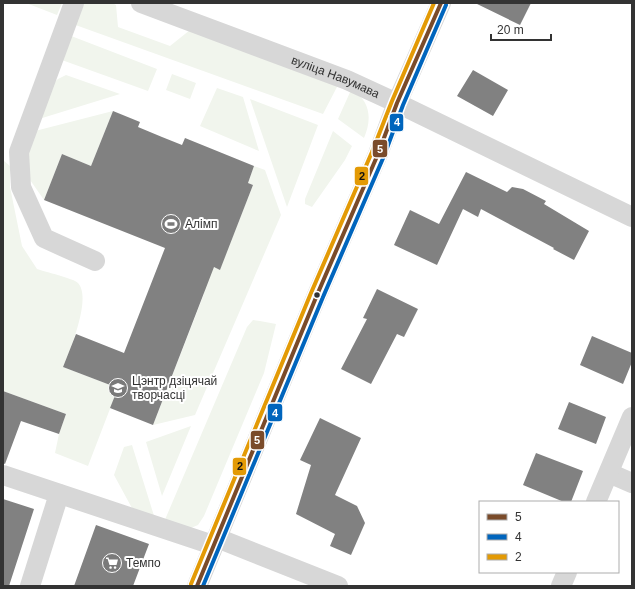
<svg xmlns="http://www.w3.org/2000/svg" width="635" height="589" viewBox="0 0 635 589" font-family="Arial,sans-serif">
	<style>
		.green { fill: #f1f5ed }
		.building { fill: #818181 }
		.lines { fill: none; stroke-linecap: round; stroke-linejoin: round }
		.minor { stroke: #d7d7d7; stroke-width: 20 }
		.bus-1-casing { stroke: #fff; stroke-width: 7 }
		.bus-2-casing { stroke: #fff; stroke-width: 7 }
		.bus-3-casing { stroke: #fff; stroke-width: 7 }
		.bus-1 { stroke: #7a4b2a; stroke-width: 4 }
		.bus-2 { stroke: #0065bd; stroke-width: 4 }
		.bus-3 { stroke: #e39a05; stroke-width: 4 }
		.bus-dot { fill: #333; stroke: #fff; stroke-width: 1.5 }
		.labels { text-anchor: middle; dominant-baseline: central; stroke-width: 4; stroke-linejoin: round; paint-order: stroke }
		.street-label { font-size: 12px; fill: #333; stroke: #fff }
		.poi-label { font-size: 12px; fill: #333; stroke: #fff; text-anchor: start }
		.line-badge { stroke: #fff; stroke-width: 1.5 }
		.badge-label { font-size: 11px; text-anchor: middle; font-weight: bold; fill: #fff }
		.pale-badge-label { font-size: 11px; text-anchor: middle; font-weight: bold; fill: #111 }
	</style>
	<rect width="100%" height="100%" fill="#fff"/>
	<path class="green" d="M26,3H62L57,15Z
		M83,3H112L116,5L118,27L170,46L190,30L338,85L323,114L70,23Z
		M66,34L157,69L148,91L59,59Z
		M172,74L196,83L190,99L166,90Z
		M66,75L120,94L39,119L50,86L58,79Z
		M217,88L243,97L259,151L200,126Z
		M351,90C371,100 372,120 364,138L338,119Z
		M250,99L318,125L287,207Z
		M113,111L91,166L62,154L44,200L28,177V152L35,131Z
		M333,131L352,146L345,160L312,207L305,204V199Z
		M3,160L10,166V187L22,246L37,269C45,272 73,278 78,283C92,298 70,350 63,367L118,388L88,466L55,453L59,434L66,414L3,391Z
		M254,166L265,170L281,215L195,415L153,425L204,294L207,265L220,269L253,185L248,183Z
		M253,320L260,321L276,324L264,373L204,516L198,525L191,528L164,522L247,327Z
		M191,426L162,496L146,442Z
		M132,445L155,519L133,510L114,475L124,447Z"/>
	<path class="building" d="M475,3H531L520,25Z
		M473,70L508,90L493,116L457,96Z
		M113,111L140,122L138,127L162,137L182,145L185,138L254,166L248,183L253,185L220,270L214,267L153,425L110,408L118,388L63,367L76,334L124,353L165,248L44,200L62,154L91,166Z
		M466,172L507,192L512,187L523,189L546,201L544,204L589,231L574,260L553,249L554,248L481,209L478,217L463,209L437,265L394,245L410,210L439,224Z
		M377,289L418,309L404,337L397,334L371,384L341,369L367,319L363,318Z
		M592,336L632,353V362L623,384L580,365Z
		M3,391L66,414L59,434L21,421L5,464L3,463Z
		M569,402L606,417L596,444L558,429Z
		M320,418L361,438L335,495L357,506L365,523L351,555L330,546L335,534L296,514L311,465L300,460Z
		M536,453L583,471L571,502H564L523,485Z
		M3,499L34,509L9,586H3Z
		M96,525L149,544L133,586H74Z"/>
	<g class="lines">
		<g class="minor">
			<path d="M74,3L19,152L21,187L44,238L95,261"/>
			<path id="s1" d="M141,3L347,80L397,103L632,217"/>
			<path d="M609,473L632,483"/>
			<path d="M3,475L213,545"/>
			<path d="M596,502L632,417"/>
			<path d="M217,538L338,586"/>
			<path d="M30,586L59,494"/>
			<path d="M197,586L317,295L378,154L397,103L441,3"/>
			<path d="M561,586L567,572"/>
		</g>
		<defs>
			<path id="bus-1" d="M197,586L317,295L378,154L397,103L441,3"/>
			<path id="bus-2" d="M203,586L323,297L384,156L403,105L446,5"/>
			<path id="bus-3" d="M191,584L311,293L372,152L392,101L434,3"/>
		</defs>
		<use href="#bus-1" class="bus-1-casing"/>
		<use href="#bus-2" class="bus-2-casing"/>
		<use href="#bus-3" class="bus-3-casing"/>
		<use href="#bus-1" class="bus-1"/>
		<use href="#bus-2" class="bus-2"/>
		<use href="#bus-3" class="bus-3"/>
	</g>
	<defs>
		<symbol id="stadium-disc" viewBox="-11 -11 22 22"><circle r="9.5" fill="#7a7a7a" stroke="#fff"/><path d="M0-5a6.5 5 0 1 0 0 10a6.5 5 0 1 0 0-10ZM-3.5-1.8h7v3.6h-7Z" fill="#fff"/></symbol>
		<symbol id="school-disc" viewBox="-11 -11 22 22"><circle r="9.5" fill="#7a7a7a" stroke="#fff"/><path d="M0-5L7-2L0 1L-7-2ZM-4 1L0 2.5L4 1V4Q0 6-4 4Z" fill="#fff"/></symbol>
		<symbol id="supermarket-disc" viewBox="-11 -11 22 22"><circle r="9.5" fill="#7a7a7a" stroke="#fff"/><path d="M-6-5.5h2.5l.6 2H6L4.5 2H-2.5L-4.4-4H-6ZM-1.5 3.2a1.3 1.3 0 1 0 .1 0ZM3 3.2a1.3 1.3 0 1 0 .1 0Z" fill="#fff"/></symbol>
	</defs>
	<g fill-rule="evenodd">
		<use href="#stadium-disc" x="160" y="213" width="22" height="22"/>
		<use href="#school-disc" x="107" y="377" width="22" height="22"/>
		<use href="#supermarket-disc" x="101" y="552" width="22" height="22"/>
	</g>
	<circle class="bus-dot" cx="317" cy="295" r="3.5"/>
	<g class="labels">
		<g class="street-label">
			<text stroke="none"><textPath href="#s1" startOffset="208">вуліца Навумава</textPath></text>
		</g>
		<g class="poi-label">
			<text x="185" y="224">Алімп</text>
			<text x="132" y="381">Цэнтр дзіцячай<tspan x="132" dy="14">творчасці</tspan></text>
			<text x="126" y="563">Темпо</text>
		</g>
	</g>
	<g class="line-badge">
		<rect x="389" y="113" width="15" height="19" rx="4" fill="#0065bd"/>
		<rect x="372" y="139" width="16" height="19" rx="4" fill="#7a4b2a"/>
		<rect x="354" y="166" width="15" height="20" rx="4" fill="#e39a05"/>
		<rect x="267" y="403" width="16" height="19" rx="4" fill="#0065bd"/>
		<rect x="250" y="430" width="15" height="20" rx="4" fill="#7a4b2a"/>
		<rect x="232" y="457" width="15" height="19" rx="4" fill="#e39a05"/>
	</g>
	<g class="badge-label">
		<text x="397" y="126">4</text>
		<text x="380" y="153">5</text>
		<text x="275" y="417">4</text>
		<text x="257" y="444">5</text>
	</g>
	<g class="pale-badge-label">
		<text x="362" y="180">2</text>
		<text x="240" y="470">2</text>
	</g>
	<rect width="635" height="589" fill="none" stroke="#333333" stroke-width="8"/>
	<rect x="479" y="501" width="140" height="72" fill="#ffffff" stroke="#adadad"/>
	<rect x="487" y="514" width="20" height="6" fill="#7a4b2a" stroke="#adadad"/>
	<text x="515" y="521" font-size="12" fill="#333333">5</text>
	<rect x="487" y="534" width="20" height="6" fill="#0065bd" stroke="#adadad"/>
	<text x="515" y="541" font-size="12" fill="#333333">4</text>
	<rect x="487" y="554" width="20" height="6" fill="#e39a05" stroke="#adadad"/>
	<text x="515" y="561" font-size="12" fill="#333333">2</text>
	<path d="M491 34v6h60v-6" fill="none" stroke="#333333" stroke-width="2"/>
	<text x="497" y="34" font-size="12" fill="#333333" stroke="#ffffff" stroke-width="3" paint-order="stroke">20 m</text>
</svg>
